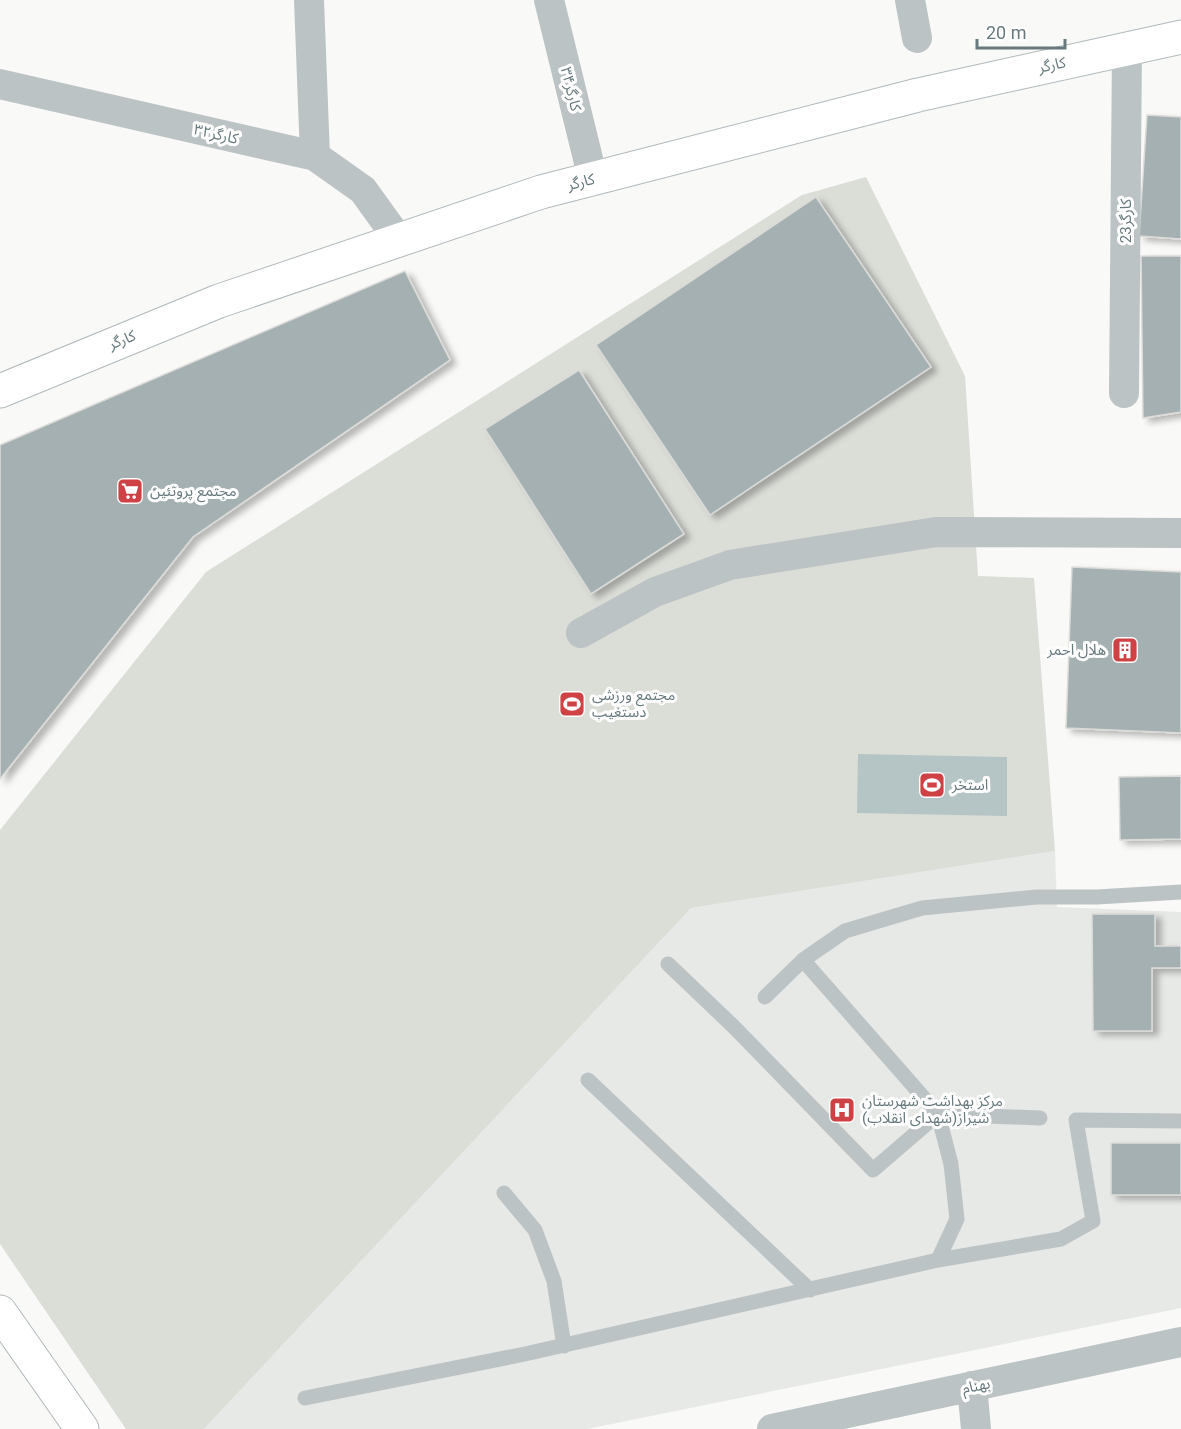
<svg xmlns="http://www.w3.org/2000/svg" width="1181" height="1429" viewBox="0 0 1181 1429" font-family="Roboto,'Noto Sans Arabic',sans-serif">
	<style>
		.built { fill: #e7e9e7 }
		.green { fill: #dbddd7 }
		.water { fill: #b5c4c4 }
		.building { fill: #a4b0b1; stroke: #dbdbd9; stroke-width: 1.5; filter: url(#shadow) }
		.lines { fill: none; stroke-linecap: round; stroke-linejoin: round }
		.secondary-casing { stroke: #b1b9bb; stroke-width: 35 }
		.lane { stroke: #bcc3c4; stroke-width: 15 }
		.street { stroke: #bcc3c4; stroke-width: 30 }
		.secondary { stroke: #fff; stroke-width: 33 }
		.labels { text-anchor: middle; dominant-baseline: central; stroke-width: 6; stroke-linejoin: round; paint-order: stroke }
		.street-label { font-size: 15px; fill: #677a7e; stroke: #fff }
		.poi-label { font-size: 15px; fill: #677a7e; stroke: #fff; text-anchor: start }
	</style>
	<defs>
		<filter id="shadow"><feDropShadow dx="6" dy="4" stdDeviation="3" flood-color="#0004"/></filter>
	</defs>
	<rect width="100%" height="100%" fill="#f9f9f7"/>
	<path class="built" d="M1055,851L1057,907L1181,912V1308L587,1429H204L691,908Z"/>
	<path class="green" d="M866,177L965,376L978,576L1034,578L1055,851L691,908L204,1429H126L0,1244V830L206,572L802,195Z"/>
	<path class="water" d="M858,754L1007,757V816L857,813Z"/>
	<path class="building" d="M1147,115L1181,117V239L1139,236Z
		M816,197L931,367L710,515L596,345Z
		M1141,256H1181V412L1143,418Z
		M405,271L450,360L193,537L0,779V445Z
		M579,370L684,534L591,594L485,429Z
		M1072,567L1181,572V733L1066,728Z
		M1181,776V839L1120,840L1119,777Z
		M1092,914H1155V946H1181V968H1152V1031H1093Z
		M1111,1143H1181V1195H1111Z"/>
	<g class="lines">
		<defs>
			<path id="secondary" d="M0,391L219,301L541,192L918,95L1181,37
				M0,1312L82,1429"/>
		</defs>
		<use href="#secondary" class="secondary-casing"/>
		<path class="lane" d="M668,964L734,1027L873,1170L938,1114L803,960
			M765,997L803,960L845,931L922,908L1037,897H1097L1181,892
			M588,1080L810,1290
			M504,1193L535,1230L554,1281L564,1346
			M938,1260L957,1219L951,1164L938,1114L1040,1118
			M305,1398L525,1354L938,1260L1061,1239L1093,1221L1076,1120L1181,1121"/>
		<path class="street" d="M309,0L315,156
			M549,0L593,179
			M910,0L917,38
			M0,84L315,156L363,190L399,240
			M1124,393L1127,48
			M581,633L655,592L730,565L936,532L1181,533
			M972,1386L976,1429
			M772,1429L1181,1342"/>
		<use href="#secondary" class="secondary"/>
	</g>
	<defs>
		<symbol id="supermarket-square" viewBox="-11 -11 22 22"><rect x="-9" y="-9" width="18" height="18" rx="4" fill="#ce4245" stroke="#fff"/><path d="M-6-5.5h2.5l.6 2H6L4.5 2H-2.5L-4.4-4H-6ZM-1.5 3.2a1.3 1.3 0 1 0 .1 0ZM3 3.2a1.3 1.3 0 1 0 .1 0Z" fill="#fff"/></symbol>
		<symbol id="building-square" viewBox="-11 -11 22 22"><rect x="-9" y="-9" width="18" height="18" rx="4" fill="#ce4245" stroke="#fff"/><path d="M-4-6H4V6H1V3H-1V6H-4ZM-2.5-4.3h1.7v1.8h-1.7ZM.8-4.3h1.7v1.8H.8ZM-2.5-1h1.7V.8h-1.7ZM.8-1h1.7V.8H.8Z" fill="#fff"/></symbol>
		<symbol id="stadium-square" viewBox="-11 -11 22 22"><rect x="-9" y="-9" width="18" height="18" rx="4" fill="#ce4245" stroke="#fff"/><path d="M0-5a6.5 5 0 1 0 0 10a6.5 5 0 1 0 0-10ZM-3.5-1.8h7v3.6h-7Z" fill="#fff"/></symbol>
		<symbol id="hospital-square" viewBox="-11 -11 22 22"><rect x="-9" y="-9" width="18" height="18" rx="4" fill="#ce4245" stroke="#fff"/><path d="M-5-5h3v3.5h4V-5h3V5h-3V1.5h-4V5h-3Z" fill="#fff"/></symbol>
	</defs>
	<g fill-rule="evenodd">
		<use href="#supermarket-square" x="115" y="476" width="30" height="30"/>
		<use href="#building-square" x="1110" y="635" width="30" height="30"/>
		<use href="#stadium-square" x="557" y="689" width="30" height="30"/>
		<use href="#stadium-square" x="917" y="770" width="30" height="30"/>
		<use href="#hospital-square" x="827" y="1095" width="30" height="30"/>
	</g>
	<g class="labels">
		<g class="street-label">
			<text transform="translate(1052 65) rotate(-12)">کارگر</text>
			<text transform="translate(571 89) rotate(76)">کارگر۳۴</text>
			<text transform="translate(216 134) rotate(13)">کارگر۳۲</text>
			<text transform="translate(581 182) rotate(-14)">کارگر</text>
			<text transform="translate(1126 221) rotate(-90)">23کارگر</text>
			<text transform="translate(122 340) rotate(-22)">کارگر</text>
			<text transform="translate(976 1386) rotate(-12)">بهنام</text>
		</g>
		<g class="poi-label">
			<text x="150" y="491">مجتمع پروتئین</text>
			<text x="1106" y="650" text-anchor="end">هلال احمر</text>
			<text x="592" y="695">مجتمع ورزشی<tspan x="592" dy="17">دستغیب</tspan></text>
			<text x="952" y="785">استخر</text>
			<text x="862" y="1101">مرکز بهداشت شهرستان<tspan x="862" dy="17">شیراز(شهدای انقلاب)</tspan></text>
		</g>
	</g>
	<path d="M977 39v9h88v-9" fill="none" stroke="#677a7e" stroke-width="3"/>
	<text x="986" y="39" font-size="18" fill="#677a7e" stroke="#ffffff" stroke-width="4.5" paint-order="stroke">20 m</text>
</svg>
